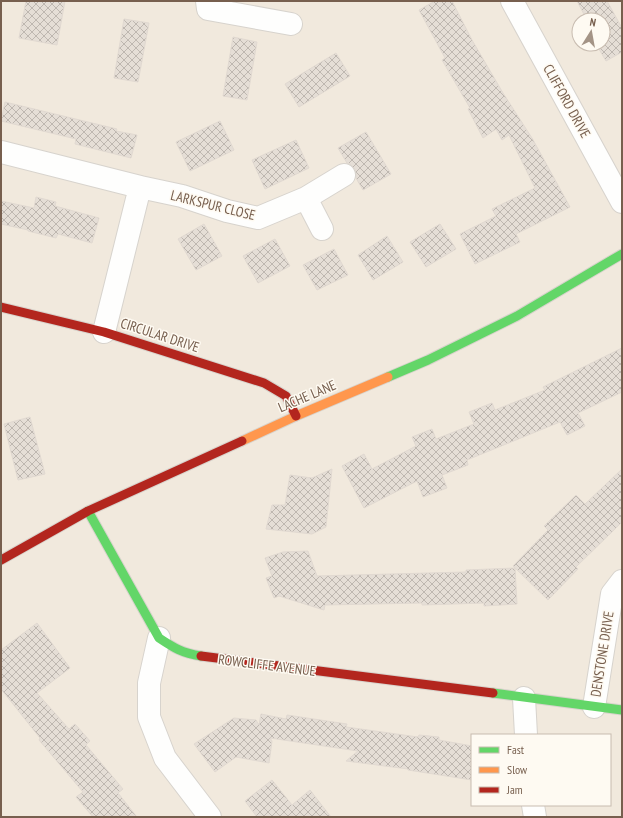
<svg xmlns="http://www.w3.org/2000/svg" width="623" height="818" viewBox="0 0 623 818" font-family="'PT Sans Narrow',sans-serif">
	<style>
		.residential { fill: #f1e9dd; fill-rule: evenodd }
		.building { fill: url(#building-cross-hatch); stroke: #e1d9d1 }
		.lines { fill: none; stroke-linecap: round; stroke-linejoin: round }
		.street-casing { stroke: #d7d3cd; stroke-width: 24 }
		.fast-casing { stroke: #d8d3cc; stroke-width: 11 }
		.slow-casing { stroke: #d8d3cc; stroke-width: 11 }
		.jam-casing { stroke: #d8d3cc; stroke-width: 11 }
		.street { stroke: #fefefd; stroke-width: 22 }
		.fast { stroke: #63d668; stroke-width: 9 }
		.slow { stroke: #ff974d; stroke-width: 9 }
		.jam { stroke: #b3261e; stroke-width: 9 }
		.labels { text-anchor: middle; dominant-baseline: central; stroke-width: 3; stroke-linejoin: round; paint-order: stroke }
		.street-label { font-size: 14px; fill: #775f4e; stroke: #fefaf2 }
	</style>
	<defs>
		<pattern id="building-cross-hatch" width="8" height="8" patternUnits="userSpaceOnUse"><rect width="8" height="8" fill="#e5ded6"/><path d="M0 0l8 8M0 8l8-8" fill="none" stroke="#beb7b0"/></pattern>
	</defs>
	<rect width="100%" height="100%" fill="#f8f6ef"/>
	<path class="residential" d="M1,1H622V817H1ZM579,20H603V44H579ZM472,735H610V805H472Z"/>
	<path class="building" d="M26,1H65L57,45L19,38Z
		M435,1H452L472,40L503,93L532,138L570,207L516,234L520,242L475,264L460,234L496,216L492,209L535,188L509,135L502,140L496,129L483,138L468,109L470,108L442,60L445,58L419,10Z
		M577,1H607L622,28V52L606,61L596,44H603V20H587Z
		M124,19L149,23L138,82L114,78Z
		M233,37L257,42L247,100L223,96Z
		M336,53L350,76L299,107L285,84Z
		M5,102L117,129L116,131L137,135L131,158L75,144L76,139L1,121Z
		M220,121L234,150L190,171L176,142Z
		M366,132L391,174L363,190L356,178V174L355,169L350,164L347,163L338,148Z
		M296,140L309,168L265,189L252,160Z
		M36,197L56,202L55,206L99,218L92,243L58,234L56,238L28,231V230L1,224V201L34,208Z
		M204,224L222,256L196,270L178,239Z
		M440,224L456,249L426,267L410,242Z
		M387,236L403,262L373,280L358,255Z
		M275,239L290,266L258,283L243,256Z
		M334,249L348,275L317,290L303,265Z
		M622,348V392L578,413L585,426L567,435L560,422L467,460L468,465L442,475L447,488L423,497L417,481L364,508L342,466L364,454L372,469L416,446L412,437L432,429L436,439L474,424L469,412L492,403L495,410L545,390L543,387Z
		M30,417L45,474L18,480L4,424Z
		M332,469L326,527L312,534L266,529L272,505H285L290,475L312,478Z
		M622,469V522L576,567L578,569L548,600L513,566L548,530L544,526L576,495L585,504Z
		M308,551L317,576L466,572V570L515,568L517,604L484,606V603L422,605V603L325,605L324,610L279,596L274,598L266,578L272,576L265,558L283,552Z
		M37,623L70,668L37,693L69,729L75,724L90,741L86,745L123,789L118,793L137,817H93L76,797L83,792L39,740L40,738L1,689V650Z
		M261,714L286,719L287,715L347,724L346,727L418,737L419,735L439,737V740L472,746V780L408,770V769L346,761L358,751L270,738L272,741L269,763L236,757L215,772L194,744L234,718L256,720L259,725Z
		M272,780L292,805L310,790L331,817H257L245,801Z"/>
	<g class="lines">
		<defs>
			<path id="street" d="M207,1L208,9L291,24
				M512,1L622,202
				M1,152L140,187L104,332
				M140,187L182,196L227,211L258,218L306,198L344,175
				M306,198L322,229
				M159,638L149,683V717L165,758L210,817
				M524,698L526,735
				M594,707L612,594L622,581
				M533,805L535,817"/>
			<path id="fast" d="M388,377L428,360L517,316L622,254
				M88,511L159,638C174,648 182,653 201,656
				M493,693L622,710"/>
			<path id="slow" d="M242,441L296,416L388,377"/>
			<path id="jam" d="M1,307L104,332L264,383L286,396L296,416
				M1,560L88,511L242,441
				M201,656L493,693"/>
		</defs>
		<use href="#street" class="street-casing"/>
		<use href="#fast" class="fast-casing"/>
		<use href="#slow" class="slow-casing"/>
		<use href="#jam" class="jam-casing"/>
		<use href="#street" class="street"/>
		<use href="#fast" class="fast"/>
		<use href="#slow" class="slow"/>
		<use href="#jam" class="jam"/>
	</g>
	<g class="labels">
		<g class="street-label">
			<text transform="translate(567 101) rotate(61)">CLIFFORD DRIVE</text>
			<text transform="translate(213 205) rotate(14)">LARKSPUR CLOSE</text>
			<text transform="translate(160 335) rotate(18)">CIRCULAR DRIVE</text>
			<text transform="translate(307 396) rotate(-23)">LACHE LANE</text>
			<text transform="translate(602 654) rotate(-81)">DENSTONE DRIVE</text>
			<text transform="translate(267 665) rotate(7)">ROWCLIFFE AVENUE</text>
		</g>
	</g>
	<rect width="623" height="818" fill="none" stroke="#775f4e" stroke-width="4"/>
	<rect x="471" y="734" width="140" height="72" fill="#fefaf2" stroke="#c8bcb0"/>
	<rect x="479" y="747" width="20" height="6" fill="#63d668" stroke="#c8bcb0"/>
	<text x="507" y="754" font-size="12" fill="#775f4e">Fast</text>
	<rect x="479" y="767" width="20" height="6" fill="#ff974d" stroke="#c8bcb0"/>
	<text x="507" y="774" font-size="12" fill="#775f4e">Slow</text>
	<rect x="479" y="787" width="20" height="6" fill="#b3261e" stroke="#c8bcb0"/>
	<text x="507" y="794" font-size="12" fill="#775f4e">Jam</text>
	<g transform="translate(591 32) rotate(11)"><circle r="19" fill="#fefaf2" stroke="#c8bcb0"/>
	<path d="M0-3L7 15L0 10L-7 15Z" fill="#a49486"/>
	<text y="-6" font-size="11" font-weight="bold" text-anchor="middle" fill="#775f4e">N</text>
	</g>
</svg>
